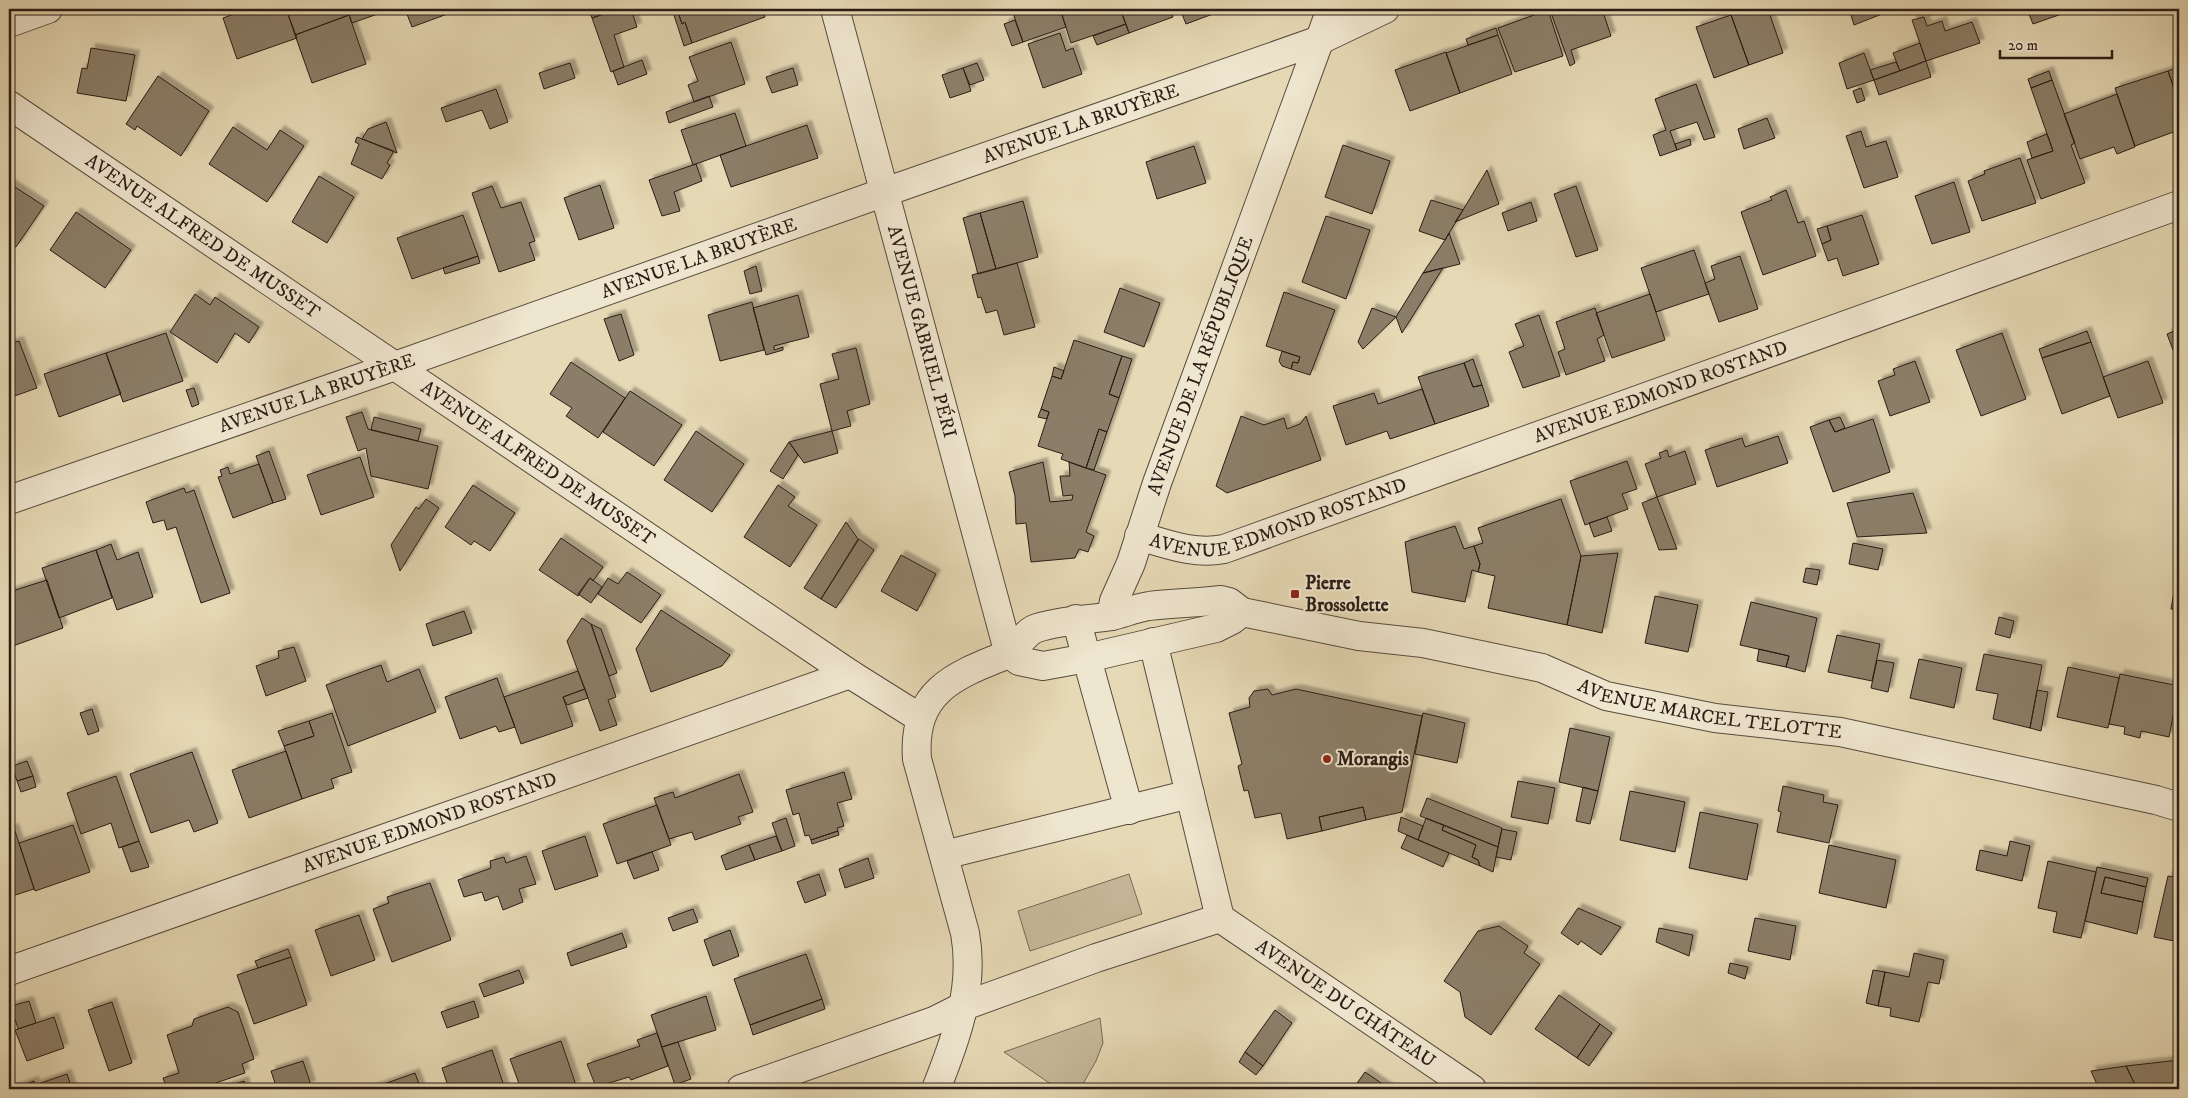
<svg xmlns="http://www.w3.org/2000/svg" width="2188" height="1098" viewBox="0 0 2188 1098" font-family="'IM FELL DW Pica',serif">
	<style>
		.green { fill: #c6b99a; stroke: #786a58 }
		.building { fill: #8b7e68; stroke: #291c15; filter: url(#shadow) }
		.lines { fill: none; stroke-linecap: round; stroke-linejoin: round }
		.minor-casing { stroke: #584b3d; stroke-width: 30 }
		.minor { stroke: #efe6cf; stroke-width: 28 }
		.poi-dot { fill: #8f2418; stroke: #efe6cf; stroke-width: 2 }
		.labels { text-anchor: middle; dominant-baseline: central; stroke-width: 4; stroke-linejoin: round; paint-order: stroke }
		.street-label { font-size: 19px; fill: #291c15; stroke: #efe6cf }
		.poi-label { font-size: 19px; font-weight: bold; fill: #291c15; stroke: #efe6cf; text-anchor: start }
	</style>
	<defs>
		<filter id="shadow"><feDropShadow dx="4.5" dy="-4.5" stdDeviation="1" flood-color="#0004"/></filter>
	</defs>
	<rect width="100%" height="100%" fill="#e6d9b5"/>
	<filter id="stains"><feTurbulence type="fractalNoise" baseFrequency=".004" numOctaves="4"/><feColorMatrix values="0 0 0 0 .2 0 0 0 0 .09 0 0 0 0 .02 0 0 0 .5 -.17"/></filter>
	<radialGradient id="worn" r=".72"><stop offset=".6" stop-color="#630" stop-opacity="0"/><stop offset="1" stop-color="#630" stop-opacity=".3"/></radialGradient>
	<path class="green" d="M1129,874L1142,914L1030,951L1018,911Z
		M1100,1018L1103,1043L1096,1061L1080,1089H1058L1004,1052Z"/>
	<path class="building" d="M248,9H286L297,38L237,59L223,18Z
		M293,9H347L349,15L295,35L287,11Z
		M347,9H392L352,23Z
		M405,9H461L412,27Z
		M588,9H618L592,18Z
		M618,9H631L637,27L614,35L624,67L611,72L592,18Z
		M672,9H677L682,24L685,22L692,43L684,46Z
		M677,9H762L765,17L692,43L685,22L682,24Z
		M1016,9H1060L1066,27L1023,42L1012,10Z
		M1060,9H1120L1126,24L1071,43Z
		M1120,9H1170L1173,17L1129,33Z
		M1198,9H1221V11L1186,24L1182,14Z
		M1555,9H1602L1611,36L1571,50L1575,63L1570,66L1550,10Z
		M1748,9H1768L1783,53L1749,65L1731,15Z
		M1849,9H1880L1882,14L1854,25Z
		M2027,9H2076L2033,24Z
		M1548,10L1563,56L1515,72L1498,28Z
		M349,15L366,64L312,83L295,35Z
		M1731,15L1749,65L1714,78L1696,27Z
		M1924,17L1927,26L1942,21L1945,31L1972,22L1980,43L1926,61L1912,20Z
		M1015,20L1023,42L1012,46L1004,24Z
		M1126,24L1129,33L1097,45L1093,36Z
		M1496,28L1498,35L1468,45L1466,39Z
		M1060,33L1066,51L1073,48L1082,74L1043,88L1028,44Z
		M1498,35L1512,74L1460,93L1446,53Z
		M731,42L745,84L694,102L688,85L698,81L689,57Z
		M1920,43L1926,61L1900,71L1893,53Z
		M91,48L135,55L126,101L77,93L82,68L87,69Z
		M1446,52L1460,93L1410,111L1395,70Z
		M1864,53L1874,80L1847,89L1839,63Z
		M642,60L647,74L618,85L613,71Z
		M1926,61L1931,77L1879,95L1874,80Z
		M1896,62L1900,71L1874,80L1870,70Z
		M570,63L575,78L544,89L539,73Z
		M977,63L984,80L970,85L963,68Z
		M2179,67V103L2168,71Z
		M793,68L798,85L772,93L766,77Z
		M963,68L971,91L950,98L942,75Z
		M2049,71L2052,80L2031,88L2028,79Z
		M2168,71L2179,103V130L2135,146L2115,88Z
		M158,76L209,111L181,156L137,126L135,130L126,124Z
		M2052,80L2075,143L2071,145L2085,183L2041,199L2027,160L2053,151L2031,88Z
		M1696,84L1715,137L1704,140L1697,122L1670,131L1677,150L1660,156L1653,135L1666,130L1655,99Z
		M1861,88L1865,100L1857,103L1853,91Z
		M496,89L508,122L490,129L482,110L446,122L441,108Z
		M2117,94L2135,147L2117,154L2114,147L2080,159L2064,114Z
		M709,96L713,107L669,123L666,112Z
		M735,113L746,146L693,165L681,130Z
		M1767,118L1775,138L1744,149L1738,129Z
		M386,122L388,127L397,153L362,139L368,129Z
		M807,125L818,158L731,187L720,155Z
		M233,127L267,150L280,130L304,146L267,202L209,164Z
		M1861,131L1866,147L1886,141L1898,177L1864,188L1846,136Z
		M2047,134L2053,151L2032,158L2027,142Z
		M357,137L394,151L387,163L390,165L382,179L351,164L359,144L355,142Z
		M1690,139L1691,145L1677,150L1675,144Z
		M1343,145L1390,161L1372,214L1325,197Z
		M1194,146L1206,183L1157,199L1146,162Z
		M2020,158L2036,203L1982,221L1968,181L1985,174L1984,171Z
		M696,164L702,181L674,192L680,211L662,216L649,180Z
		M1487,170L1499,204L1455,222L1463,210Z
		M319,176L354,197L327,243L292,222Z
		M1954,182L1970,232L1932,244L1915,196Z
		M9,183L44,206L16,247L9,242Z
		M600,185L614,228L579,240L564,198Z
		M492,186L501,208L521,202L535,241L529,243L535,260L499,272L472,193Z
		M1576,186L1598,250L1576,257L1554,194Z
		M1786,190L1798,223L1804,221L1816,256L1763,275L1741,212L1772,200L1770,197Z
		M1431,200L1463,210L1445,240L1419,231Z
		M1023,201L1038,257L996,269L980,213Z
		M1531,202L1537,221L1508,231L1502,213Z
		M76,212L131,250L105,288L50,250Z
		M980,213L996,269L978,274L963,218Z
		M463,215L478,256L412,279L397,238Z
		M1862,215L1879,264L1843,276L1837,258L1828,261L1822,244L1831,240L1827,226Z
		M1326,216L1370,230L1346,299L1302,282Z
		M1827,226L1831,240L1822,244L1817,229Z
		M1449,233L1460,264L1423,273L1445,240Z
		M1694,250L1709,294L1656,312L1641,268Z
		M478,256L480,263L445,274L443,268Z
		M1740,256L1758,309L1719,322L1705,283L1715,279L1711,266Z
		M1017,263L1035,327L1004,335L997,310L986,313L981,297L978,298L972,275Z
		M756,266L762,291L750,294L744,271Z
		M1443,268L1402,333L1396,317L1423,273Z
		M1120,288L1160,303L1144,347L1104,332Z
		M1284,292L1335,310L1310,375L1291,369L1293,362L1298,363L1300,357L1266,346Z
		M195,294L210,305L215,297L259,327L249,343L235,333L217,363L170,332Z
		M1650,294L1665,340L1612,358L1596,313Z
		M798,295L809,337L774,346V350L783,347V350L766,355L753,308Z
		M752,302L764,350L720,361L708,315Z
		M1372,308L1396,317L1363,349L1358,342Z
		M1595,308L1604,335L1597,339L1605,361L1566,375L1558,352L1565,349L1556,322Z
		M621,314L634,355L619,361L604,319Z
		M1539,315L1560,376L1523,388L1509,352L1524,346L1515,324Z
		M2179,329V366L2167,334Z
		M2087,331L2091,342L2042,358L2039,349Z
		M166,333L183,381L123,402L106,353Z
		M2002,333L2026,399L1981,416L1956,350Z
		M1074,340L1122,356L1109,394L1119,398L1107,432L1099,429L1086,468L1061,459L1063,454L1038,446L1049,412L1041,409L1052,376L1061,379Z
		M19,341L37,388L9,398V344Z
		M2091,342L2110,396L2062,414L2042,358Z
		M856,348L870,404L847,411L851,426L832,431L820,384L839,379L832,354Z
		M1282,351L1300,357L1298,363L1293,362L1291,369L1282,366L1279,361Z
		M106,353L121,394L59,417L44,374Z
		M1122,356L1132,359L1119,398L1109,394Z
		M1473,359L1482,385L1473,387L1464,363Z
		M1915,361L1930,402L1890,416L1878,381L1895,375L1893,369Z
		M2148,361L2163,403L2118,418L2103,377Z
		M571,362L625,398L598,438L566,416L572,408L550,394Z
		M1464,363L1473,387L1482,385L1489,406L1435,424L1418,377Z
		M1054,367L1064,371L1061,379L1052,376Z
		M194,388L199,404L192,407L186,390Z
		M1422,389L1435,424L1390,439L1387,431L1346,445L1333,406L1374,393L1378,404Z
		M630,391L682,425L654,466L603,432Z
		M1041,409L1049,412L1047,419L1038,417Z
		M362,412L368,429L438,446L428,489L371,476L366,448L358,451L346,417Z
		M1241,416L1264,425L1284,418L1287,429L1300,424L1306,416L1321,460L1227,493L1216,486Z
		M374,417L421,429L418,441L371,430Z
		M1840,417L1845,428L1835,432L1829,420Z
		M1873,419L1890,472L1833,492L1810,427L1829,420L1835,432Z
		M1099,429L1107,432L1094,470L1086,468Z
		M696,431L744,464L712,512L664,480Z
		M832,431L838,453L804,463L789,442Z
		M1778,436L1788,463L1717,487L1705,450L1742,438L1745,447Z
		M789,442L798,455L783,479L770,471Z
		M1667,450L1669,457L1685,451L1696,484L1657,497L1645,464L1661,458L1659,453Z
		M269,451L286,499L273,503L256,456Z
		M360,457L374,497L321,515L307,475Z
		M1627,461L1637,489L1622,494L1628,509L1585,525L1570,481Z
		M1043,462L1050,502L1072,500L1073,495L1063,496L1060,476H1070L1069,462L1106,475L1086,532L1094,536L1088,552L1079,549L1075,558L1031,562L1026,523L1016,524L1015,496L1009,472Z
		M259,464L273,503L233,518L218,477L222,476L220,470L228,467L230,474Z
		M473,485L515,513L490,551L474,541L471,545L445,527Z
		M778,485L795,497L788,506L817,525L790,567L744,537Z
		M184,488L186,493L194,490L230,593L201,603L176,527L167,530L164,520L153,523L146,502Z
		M1913,493L1927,533L1857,537L1847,503Z
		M1657,497L1677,549L1659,550L1642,503Z
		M426,499L439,508L400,571L391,545L416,507L419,509Z
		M1561,499L1581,556L1567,625L1488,608L1495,576L1478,572L1480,564L1474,546L1483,543L1478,528Z
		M1607,517L1612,531L1594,537L1589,523Z
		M846,522L858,539L821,599L804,588Z
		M1455,526L1464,549L1474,546L1480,564L1478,572L1472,570L1465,602L1412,592L1405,542Z
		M561,538L603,567L593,581L590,578L578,596L539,570Z
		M859,539L874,550L836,608L821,599Z
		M1853,543L1883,549L1878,570L1849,564Z
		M111,544L117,560L138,552L153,597L117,610L96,550Z
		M96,550L112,598L59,618L42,568Z
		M1618,553L1602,633L1567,625L1581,556Z
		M901,555L936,574L917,611L881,591Z
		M1806,568L1820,570L1817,585L1803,582Z
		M627,572L661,595L641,623L598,594L608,578L618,584Z
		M590,578L602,587L591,603L578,594Z
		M47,580L63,628L10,647L9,592Z
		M2175,586L2179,587V610L2171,609Z
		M1655,596L1698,605L1688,652L1645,643Z
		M1751,602L1817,618L1805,672L1786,667L1789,656L1740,645Z
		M661,610L730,655L722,666L651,692L636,649Z
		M464,611L472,633L433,646L426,624Z
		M1999,617L2014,621L2010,638L1995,634Z
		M582,618L591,624L616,697L608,700L617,725L600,731L567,641Z
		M591,624L601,629L617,673L609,676Z
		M1837,635L1880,644L1872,681L1828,672Z
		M294,647L306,681L266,696L256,666L279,658L278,651Z
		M1759,649L1789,656L1786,667L1757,661Z
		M1984,654L2042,665L2030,728L1993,719L1998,694L1976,690Z
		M1919,659L1962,668L1954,708L1910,698Z
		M1877,660L1894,663L1888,692L1871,688Z
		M381,665L387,682L419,669L436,712L348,746L326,685Z
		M2068,667L2119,678L2108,728L2057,717Z
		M578,671L585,689L563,697L573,726L521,744L504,697Z
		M2120,674L2179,686L2169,737L2141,731L2140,738L2124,734L2125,727L2109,724Z
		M497,678L515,727L499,732L496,726L460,739L445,697Z
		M585,689L588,698L567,705L563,697Z
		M1268,689L1272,695L1296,689L1422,716L1402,812L1366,820L1363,807L1319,817L1322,831L1287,839L1281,813L1255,818L1248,790L1244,791L1238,766L1242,764L1229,713L1250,707L1249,698L1254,691Z
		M2037,690L2048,692L2041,731L2030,728Z
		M92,709L99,731L88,735L80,713Z
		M332,713L352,772L331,779L334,788L302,799L284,746L314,736L309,721Z
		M1423,713L1465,723L1457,763L1415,754Z
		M309,721L314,736L284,746L278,731Z
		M1570,728L1610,737L1598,791L1559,782Z
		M286,751L302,799L249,818L232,770Z
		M192,752L218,823L194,832L189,820L151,833L130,774Z
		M27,761L33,776L17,781L12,766Z
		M844,772L852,799L837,803L844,826L837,828L838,831L811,840L809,835L805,836L799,813L793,815L786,790Z
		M739,774L753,812L738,817L741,824L695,840L692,832L669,839L654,798L673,792L675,798Z
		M33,776L36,787L21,792L17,781Z
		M116,776L139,841L119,848L111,823L81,834L67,793Z
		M1518,781L1555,788L1548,824L1511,817Z
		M1783,786L1824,795L1823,802L1838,805L1829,843L1777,832L1781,812L1778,811Z
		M1583,787L1598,791L1590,824L1576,821Z
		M1630,791L1685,802L1675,852L1620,840Z
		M1427,798L1502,828L1498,847L1420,816Z
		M657,805L671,845L617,864L603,824Z
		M1363,807L1366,820L1322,831L1319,817Z
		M1700,812L1758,824L1747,880L1689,868Z
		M1401,817L1423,826L1418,840L1398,831Z
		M786,818L795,846L782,851L772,823Z
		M1426,818L1444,825L1442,830L1476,845L1472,857L1478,860L1480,866L1418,840Z
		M73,825L90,872L35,891L19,843Z
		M1444,825L1498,847L1493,872L1480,866L1478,860L1472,857L1476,845L1442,830Z
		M14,828L34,889L9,897V830Z
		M1502,829L1517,832L1511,860L1496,857Z
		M838,831L839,835L812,844L811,840Z
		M1407,835L1449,853L1443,867L1401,848Z
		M585,836L598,876L555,890L542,851Z
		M776,836L782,851L755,860L749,845Z
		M139,841L149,867L131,872L122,847Z
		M2010,841L2030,846L2022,881L1976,870L1980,850L2007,856Z
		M749,845L755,860L726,870L721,856Z
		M1829,845L1896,860L1886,908L1819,893Z
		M652,852L659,870L634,879L627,861Z
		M526,856L536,884L519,889L523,902L503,910L498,896L485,901L482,892L464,897L458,880L491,868L490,861L504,857L506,863Z
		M868,858L874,878L845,888L839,869Z
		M2048,861L2096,872L2081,938L2053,932L2057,912L2038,908Z
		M2097,867L2148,878L2146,887L2105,877L2101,893L2143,902L2137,934L2085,921Z
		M819,874L826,895L805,903L797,882Z
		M2168,876L2179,878V942L2154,937Z
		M2105,877L2146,887L2143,902L2101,893Z
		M430,883L451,940L392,962L373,909L389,903L387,897Z
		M1578,908L1621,927L1601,955L1581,941L1578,945L1561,933Z
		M693,909L698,922L673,931L668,918Z
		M359,915L375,960L331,976L315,930Z
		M1755,918L1796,926L1790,960L1748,951Z
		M1499,926L1528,946L1524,953L1540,964L1491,1035L1465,1017L1460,992L1444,981L1478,931Z
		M1659,928L1693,935L1689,956L1656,942Z
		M730,930L739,956L713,966L704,940Z
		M622,933L627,947L571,966L567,953Z
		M288,949L291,957L258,968L255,961Z
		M1914,953L1944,960L1939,984L1928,982L1919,1022L1890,1016L1891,1008L1878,1006L1885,972L1909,977Z
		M806,954L822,999L750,1025L734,979Z
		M291,957L307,1005L254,1024L237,975Z
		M1730,963L1748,967L1745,979L1728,973Z
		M519,970L524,983L484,997L479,984Z
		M1873,970L1885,972L1878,1006L1866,1003Z
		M1559,995L1600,1024L1577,1058L1535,1029Z
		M706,996L716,1030L662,1047L651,1015Z
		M822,999L825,1009L753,1035L750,1025Z
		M29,1001L36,1023L18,1029L11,1006Z
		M474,1001L479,1017L447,1028L441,1012Z
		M112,1002L132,1063L109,1071L88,1010Z
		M228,1007L238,1012L254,1059L242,1064L245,1073L198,1089H167L163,1078L179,1073L167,1035L192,1026L194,1019Z
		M1275,1010L1292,1023L1263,1066L1245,1052Z
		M54,1017L64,1048L27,1061L15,1030Z
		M1600,1024L1612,1033L1589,1066L1577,1058Z
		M657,1033L668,1066L631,1080L629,1077L596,1087L587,1064L640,1046L637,1040Z
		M561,1041L576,1085L564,1089H521L510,1059Z
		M678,1042L691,1079L675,1085L662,1047Z
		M492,1050L505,1089H449L442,1068Z
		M1245,1052L1263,1066L1256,1075L1239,1062Z
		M2179,1060V1088L2137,1089L2126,1066Z
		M303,1061L311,1085L297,1089H277L271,1071Z
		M2126,1066L2137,1089H2099L2091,1071Z
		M1365,1072L1390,1089H1353Z
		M415,1073L421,1089H370Z
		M67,1074L72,1089H36L35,1085Z
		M34,1081L36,1089H11Z
		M244,1081L246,1089H227L226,1087Z"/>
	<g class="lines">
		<defs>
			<g id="minor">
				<path id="s1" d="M835,9L1009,654"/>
				<path d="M9,23L48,9"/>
				<path id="s2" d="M9,105L850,674L920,718"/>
				<path id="s3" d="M9,500L395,366L885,192L1320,40L1385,9"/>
				<path id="s4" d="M1139,536C1167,544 1194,555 1224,549L2179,205"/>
				<path id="s5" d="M1111,616L1114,601L1131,563L1157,483L1331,9"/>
				<path d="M1076,619L1129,810"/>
				<path d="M1153,642L1220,918"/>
				<path d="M1009,654L1019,661L1043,666L1087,658L1216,628L1232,620L1242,612"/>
				<path d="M944,855L1190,794"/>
				<path id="s6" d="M1220,918L1472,1089"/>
				<path id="s7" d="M9,971L850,674"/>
				<path d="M741,1089L934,1021L964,1006L1096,958L1220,918"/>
				<path id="s8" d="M936,1089C956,1039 975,988 965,933L917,759C912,692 953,676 1006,655C1016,651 1024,632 1037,628C1062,620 1087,620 1112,616C1124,613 1136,608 1149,606C1172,603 1197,603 1221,600L1229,602L1242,612L1359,636L1423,643L1542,668L1606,696L1715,718L1840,732L2156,800L2179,807"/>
			</g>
		</defs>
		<use href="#minor" class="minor-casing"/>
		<use href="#minor" class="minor"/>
	</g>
	<g class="poi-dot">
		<rect x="1290" y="589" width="10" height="10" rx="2.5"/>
		<circle cx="1327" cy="759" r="5"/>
	</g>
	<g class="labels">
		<g class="street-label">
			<text stroke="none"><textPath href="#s3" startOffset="1136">AVENUE LA BRUYÈRE</textPath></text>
			<text stroke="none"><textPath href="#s2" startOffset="234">AVENUE ALFRED DE MUSSET</textPath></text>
			<text stroke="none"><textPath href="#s3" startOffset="731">AVENUE LA BRUYÈRE</textPath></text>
			<text stroke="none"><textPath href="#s1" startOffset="334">AVENUE GABRIEL PÉRI</textPath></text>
			<text stroke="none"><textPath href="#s5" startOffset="266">AVENUE DE LA RÉPUBLIQUE</textPath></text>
			<text stroke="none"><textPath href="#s4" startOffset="551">AVENUE EDMOND ROSTAND</textPath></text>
			<text stroke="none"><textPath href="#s3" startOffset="326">AVENUE LA BRUYÈRE</textPath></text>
			<text stroke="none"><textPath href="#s2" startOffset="639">AVENUE ALFRED DE MUSSET</textPath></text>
			<text stroke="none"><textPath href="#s4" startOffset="146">AVENUE EDMOND ROSTAND</textPath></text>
			<text stroke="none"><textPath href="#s8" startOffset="1225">AVENUE MARCEL TELOTTE</textPath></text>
			<text stroke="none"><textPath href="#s7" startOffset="446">AVENUE EDMOND ROSTAND</textPath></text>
			<text stroke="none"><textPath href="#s6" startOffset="152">AVENUE DU CHÂTEAU</textPath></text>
		</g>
		<g class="poi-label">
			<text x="1305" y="583">Pierre<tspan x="1305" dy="22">Brossolette</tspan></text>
			<text x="1337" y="759">Morangis</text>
		</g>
	</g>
	<rect width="2188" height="1098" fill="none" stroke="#e6d9b5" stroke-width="30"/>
	<rect x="10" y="10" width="2168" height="1078" fill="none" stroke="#291c15" stroke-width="2.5"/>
	<rect x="15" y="15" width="2158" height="1068" fill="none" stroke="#291c15"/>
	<path d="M2000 50v8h112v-8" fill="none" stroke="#291c15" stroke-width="2.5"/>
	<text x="2008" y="50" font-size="15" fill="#291c15" stroke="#efe6cf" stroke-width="4" paint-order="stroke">20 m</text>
	<rect width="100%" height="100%" filter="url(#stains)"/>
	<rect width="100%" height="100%" fill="url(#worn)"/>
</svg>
